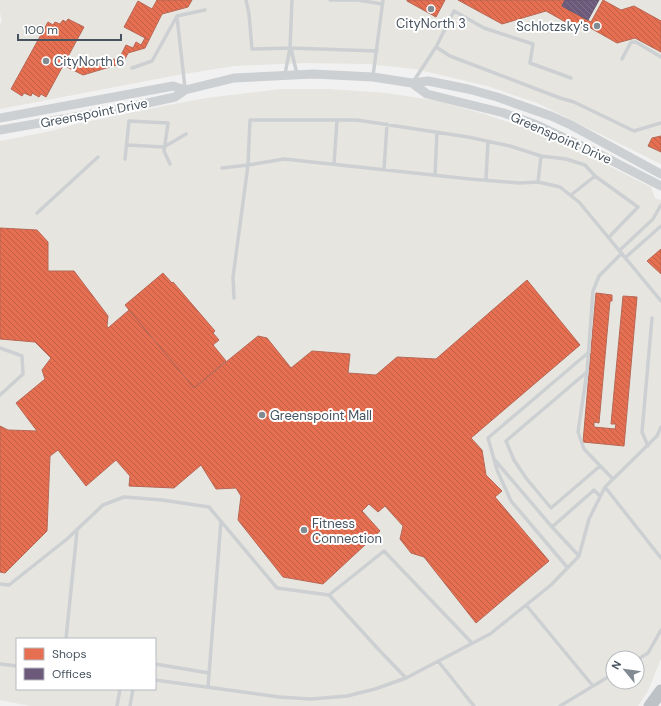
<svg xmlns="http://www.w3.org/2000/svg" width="661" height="706" viewBox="0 0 661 706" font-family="'DM Sans',sans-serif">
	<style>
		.commercial { fill: #e6e5df; fill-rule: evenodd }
		.shops { fill: url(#shops-back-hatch); stroke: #b76755 }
		.offices { fill: url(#offices-back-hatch); stroke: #615772 }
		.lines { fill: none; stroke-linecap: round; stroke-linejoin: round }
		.service { stroke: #cdd0d2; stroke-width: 3.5 }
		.tertiary { stroke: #cdd0d2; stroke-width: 9 }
		.motorway { stroke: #bdc2c7; stroke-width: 13 }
		.poi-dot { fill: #828a92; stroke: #fff; stroke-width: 1.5 }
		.labels { text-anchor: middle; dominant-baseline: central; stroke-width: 4; stroke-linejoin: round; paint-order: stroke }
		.poi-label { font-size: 13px; fill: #46535f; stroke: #fff; text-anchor: start }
		.street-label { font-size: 13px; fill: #46535f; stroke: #fff }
	</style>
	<defs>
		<pattern id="shops-back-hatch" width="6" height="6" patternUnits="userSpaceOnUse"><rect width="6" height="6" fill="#e76f51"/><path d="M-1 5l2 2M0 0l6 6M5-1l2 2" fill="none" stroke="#bd5e46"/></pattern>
		<pattern id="offices-back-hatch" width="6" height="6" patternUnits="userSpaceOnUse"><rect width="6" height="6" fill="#6d597a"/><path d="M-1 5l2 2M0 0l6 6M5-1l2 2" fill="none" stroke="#7f708b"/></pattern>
	</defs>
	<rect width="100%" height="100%" fill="#f2f1f1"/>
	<path class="commercial" d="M0,0H661V164L537,103L487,86L415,69L368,64L306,63L234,66L178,75L0,109V25L2,20L0,13Z
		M280,89H329L387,93L438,101L484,114L532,130L607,165L651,187L655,198L661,200V659L648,691L638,706H30L0,700V141L51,131L76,124L174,104L206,98ZM17,639H155V689H17ZM613,658H637V682H613Z"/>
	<path class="shops" d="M157,0H192L188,7L162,14L149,40L124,27L138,1L152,9Z
		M407,0H445L436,17L407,1Z
		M458,0H565L562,6L591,22L603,0L621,10L634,6L661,21V52L635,38L617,43L587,26L578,29L546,11L502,24Z
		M68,19L84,27L46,97L41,94L39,97L32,93L31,96L24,93L22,96L11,89L48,22L53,25L55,22L60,24L63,20L66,22Z
		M145,38L149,40L145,48L128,53L123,63L83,75L63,65L67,57L87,67L114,59L118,61L126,45L133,48L136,42L141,45Z
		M661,136V152L648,146L652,138Z
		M0,228L37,230L48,242V271H74L108,316L107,326L108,328L129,310L194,388L258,336L267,338L291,368L312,351L350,354L348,373L376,375L397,357L436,359L527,280L580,345L471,438L482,450L486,475L502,491L495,497L549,561L476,623L424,557L411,553L400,539L403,526L385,506L378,512L369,504L362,511L380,531L323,584L283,577L238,520L241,496L236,488L216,489L201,465L174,488L129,486L130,476L116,460L86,486L58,450L50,456L47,531L5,573L0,572V426L8,430L37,431L16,403L45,379L42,370L51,358L35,342L0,339Z
		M661,249V274L647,261Z
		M163,273L172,283L173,282L215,331L213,333L219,340L213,345L226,361L194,388L125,305Z
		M596,293L612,295V301H610L599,423L594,422V427L615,429L616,424H611L623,296L637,297L624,446L583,442Z"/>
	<path class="offices" d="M565,0H599L588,20L562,6Z"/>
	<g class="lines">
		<path class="service" d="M246,0L249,14L252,49L290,48L377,51
			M330,0H359
			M358,0L382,4
			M177,17L185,88
			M436,47L450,56L560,98L574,102L634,131L661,123
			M291,49L297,74
			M622,59L631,42H636L661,57
			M132,68L152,61L177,16L205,10
			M285,74L290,48L292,0
			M373,76L383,0
			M413,82L436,47L454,11L484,28L533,44L530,63L571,78
			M127,145L164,147L186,134
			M125,159L129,121L168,123L164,151L170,164
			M334,164L337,120
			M222,168L248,165L284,159L470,179L519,183L538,182L560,187L579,202L661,301
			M384,170L387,124
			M435,175L437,132
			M486,179L488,141
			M538,182L541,156
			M571,195L595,176
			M37,213L98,157
			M620,250L653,219L661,205
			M626,257L661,226
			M234,298L233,277L248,165L250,120H357L468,137L510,146L541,156L566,159L585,165L595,176L638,207L609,237
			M0,348L22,356L23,374L0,395
			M587,372L506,441L514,460L526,478L551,508L600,466
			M648,446L642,432L652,318
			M494,459L552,527L594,490L600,496
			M613,479L584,449L578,432L587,372L593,291L599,276L622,253
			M605,487L661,558
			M552,527L579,556
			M567,567L511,501L497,470L488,438L589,352
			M0,584L9,585L67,539L103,505L124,497L162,500L209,507L277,588L329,595L384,551L472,643
			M329,595L379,650L406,678
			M526,605L593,686
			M66,639L77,531
			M637,660L648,653L661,630
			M438,661L474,706
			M0,664L17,666
			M155,664L209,673
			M155,680L279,697L311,699L347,696L375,689L406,678L490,634L551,585L579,556L589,519L605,487L657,436L661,427
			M208,687L221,521
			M117,706L120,689
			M130,706L133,689
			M560,706L613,674"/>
		<path class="tertiary" d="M412,83L427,94L504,113L537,125L599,154L661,186
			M0,118L173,86L185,90
			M0,130L125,108L175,97L185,90L234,78L313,74L373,77L412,83L428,81L468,89L497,97L551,116L571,125L661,174"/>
		<path class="motorway" d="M650,706L661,691"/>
	</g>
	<g class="poi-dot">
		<circle cx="431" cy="9" r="4"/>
		<circle cx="597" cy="26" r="4"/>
		<circle cx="46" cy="61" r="4"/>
		<circle cx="262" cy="415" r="4"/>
		<circle cx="304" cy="530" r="4"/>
	</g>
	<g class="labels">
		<g class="poi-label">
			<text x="431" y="23" text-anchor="middle">CityNorth 3</text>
			<text x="589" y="26" text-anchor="end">Schlotzsky's</text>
			<text x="54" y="61">CityNorth 6</text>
			<text x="270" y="415">Greenspoint Mall</text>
			<text x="312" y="523">Fitness<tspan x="312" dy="15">Connection</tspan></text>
		</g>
		<g class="street-label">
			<text transform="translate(94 113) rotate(-11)">Greenspoint Drive</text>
			<text transform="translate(561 138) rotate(24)">Greenspoint Drive</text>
		</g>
	</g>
	<rect x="16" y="638" width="140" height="52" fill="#ffffff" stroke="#b5babf"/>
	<rect x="24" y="648" width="20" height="12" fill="#e76f51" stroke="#b5babf"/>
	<text x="52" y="658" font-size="12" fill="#46535f">Shops</text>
	<rect x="24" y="668" width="20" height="12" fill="#6d597a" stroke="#b5babf"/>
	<text x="52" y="678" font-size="12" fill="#46535f">Offices</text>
	<g transform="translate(625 670) rotate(299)"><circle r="19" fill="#ffffff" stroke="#b5babf"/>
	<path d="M0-3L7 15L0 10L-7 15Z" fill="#828a92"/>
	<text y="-6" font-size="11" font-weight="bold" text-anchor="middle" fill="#46535f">N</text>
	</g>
	<path d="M18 34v6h103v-6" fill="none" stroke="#46535f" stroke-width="2"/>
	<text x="24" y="34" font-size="12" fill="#46535f" stroke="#ffffff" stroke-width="3" paint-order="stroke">100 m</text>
</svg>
